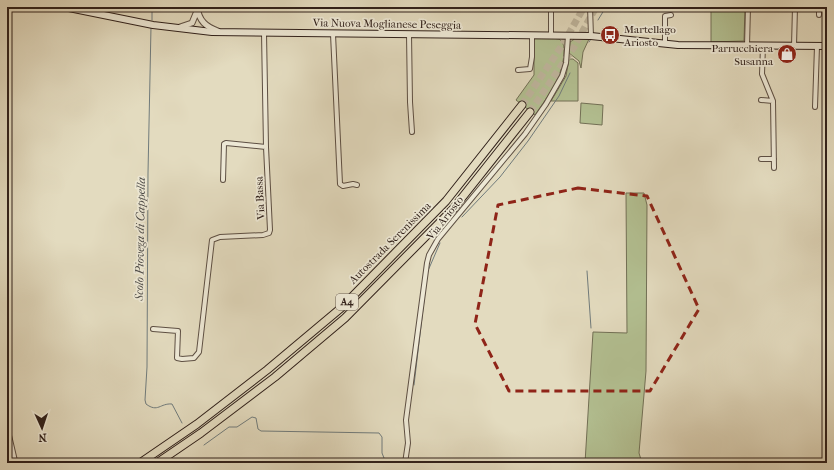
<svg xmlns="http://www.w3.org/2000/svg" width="834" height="470" viewBox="0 0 834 470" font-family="'IM FELL French Canon',serif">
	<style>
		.green { fill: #b3c092; stroke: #727056 }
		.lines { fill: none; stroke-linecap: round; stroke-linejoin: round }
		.stream { stroke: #707b7c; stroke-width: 1 }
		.motorway-tunnel { stroke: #bfb69e; stroke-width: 7; stroke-dasharray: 7 3.5; stroke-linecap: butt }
		.minor-casing { stroke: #5d4f43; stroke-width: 6 }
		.tertiary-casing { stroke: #5d4f43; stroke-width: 7 }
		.secondary-casing { stroke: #30201a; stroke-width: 8 }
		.motorway-casing { stroke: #30201a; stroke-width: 9 }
		.minor { stroke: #ede8d5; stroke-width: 4 }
		.tertiary { stroke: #ede8d5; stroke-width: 5 }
		.secondary { stroke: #ede8d5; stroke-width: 6 }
		.motorway { stroke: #e3dbbf; stroke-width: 7 }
		.marked { fill: none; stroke: #8f2418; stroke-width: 3; stroke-dasharray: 8 5; stroke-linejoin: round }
		.labels { text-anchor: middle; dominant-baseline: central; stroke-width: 3.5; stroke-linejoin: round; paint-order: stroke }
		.shield { fill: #ede8d5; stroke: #695c52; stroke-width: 1 }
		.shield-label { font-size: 10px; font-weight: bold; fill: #30201a }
		.street-label { font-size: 11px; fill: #30201a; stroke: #ede8d5 }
		.poi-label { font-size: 11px; fill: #30201a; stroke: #ede8d5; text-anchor: start }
		.water-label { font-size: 12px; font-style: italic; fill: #504e4b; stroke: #ede8d5 }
	</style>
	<rect width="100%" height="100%" fill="#e3dbbf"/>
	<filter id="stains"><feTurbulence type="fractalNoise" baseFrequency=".005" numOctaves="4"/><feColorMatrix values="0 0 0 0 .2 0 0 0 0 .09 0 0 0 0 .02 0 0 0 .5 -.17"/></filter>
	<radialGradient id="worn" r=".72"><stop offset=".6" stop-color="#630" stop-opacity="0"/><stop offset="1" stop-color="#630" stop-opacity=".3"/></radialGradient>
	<path class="green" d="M711,7H745L744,41L711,42Z
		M534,38C541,39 552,37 559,39C563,41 564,46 564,50C564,76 549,94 535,115L516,100L534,75Z
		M576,38L589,39L583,52L581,68L579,61L569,53L570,42Z
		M569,59H573L578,63V101H551L566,76Z
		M581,103L603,105L602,125L580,123Z
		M626,193H644L647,205L646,371L639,453L642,463H585L593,332L627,333Z"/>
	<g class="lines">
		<path class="stream" d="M152,20V7
			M598,20L606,7
			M151,27L148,173L147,367L145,400L146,404C158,413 160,403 172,404L182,423
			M589,42L591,39
			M462,217L500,177L528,141L559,96L570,73
			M587,271L591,328
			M427,273L440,243
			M414,385L425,292
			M204,445L229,427H237L252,417L256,418L258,429L261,431L379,433L382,437V453L386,463"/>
		<path class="motorway-tunnel" d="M522,105L563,44L584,7
			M530,112L574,47L596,7"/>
		<defs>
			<path id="minor" d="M551,7V36
				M590,7L591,36
				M819,15V7
				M333,34L340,184L343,186L353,184L357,185
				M409,34L410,102L412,132
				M665,44V16L671,15
				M747,46L748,7
				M763,46L762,74L773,101L774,168
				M794,46L795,7
				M518,70L530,69L532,57V36
				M761,100L773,101
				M815,107L817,46
				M761,159H774
				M223,180L224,144L226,143L266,147
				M153,329L178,331L177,358L182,359L194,358L199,352L212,240L220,237L263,235L269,233L270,230L266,147L264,33
				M405,463L408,443L406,420L427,263L429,255L438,239L525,134L546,104L562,76L566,63L568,36"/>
			<path id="tertiary" d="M197,7C199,21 206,27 218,31
				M180,27L192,23L197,11
				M7,429L15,463"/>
			<path id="secondary" d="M64,7L153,25L212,32L591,36L678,45L827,46"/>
			<path id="motorway" d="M140,463L197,424L267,370L341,308L446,201L522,105
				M157,463L201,433L275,377L345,318L453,209L530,112"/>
		</defs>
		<use href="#minor" class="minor-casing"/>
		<use href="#tertiary" class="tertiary-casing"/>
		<use href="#secondary" class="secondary-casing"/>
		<use href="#motorway" class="motorway-casing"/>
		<use href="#minor" class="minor"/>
		<use href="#tertiary" class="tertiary"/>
		<use href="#secondary" class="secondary"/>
		<use href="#motorway" class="motorway"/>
	</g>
	<path class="marked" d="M578,188L647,196L699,309L650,391H509L475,324L498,205Z"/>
	<defs>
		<symbol id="bus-disc" viewBox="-11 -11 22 22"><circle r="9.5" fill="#8f2418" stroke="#ede8d5"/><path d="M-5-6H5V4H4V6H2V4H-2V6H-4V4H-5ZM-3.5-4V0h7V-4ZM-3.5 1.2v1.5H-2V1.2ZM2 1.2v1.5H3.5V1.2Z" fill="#fff"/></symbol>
		<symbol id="shop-disc" viewBox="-11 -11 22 22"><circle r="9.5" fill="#8f2418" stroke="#ede8d5"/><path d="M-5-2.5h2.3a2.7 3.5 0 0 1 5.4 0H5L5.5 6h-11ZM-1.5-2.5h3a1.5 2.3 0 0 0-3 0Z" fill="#fff"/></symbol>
	</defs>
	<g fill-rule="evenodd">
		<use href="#bus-disc" x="599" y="24" width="22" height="22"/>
		<use href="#shop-disc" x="776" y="43" width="22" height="22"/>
	</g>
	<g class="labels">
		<rect class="shield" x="336" y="294" width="22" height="16" rx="3"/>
		<g class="shield-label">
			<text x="347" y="302">A4</text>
		</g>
		<g class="street-label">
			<text transform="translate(387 24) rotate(1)">Via Nuova Moglianese Peseggia</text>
			<text transform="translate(260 198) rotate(-93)">Via Bassa</text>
			<text transform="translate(445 218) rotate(-52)">Via Ariosto</text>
			<text transform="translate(390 243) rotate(-45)">Autostrada Serenissima</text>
		</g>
		<g class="poi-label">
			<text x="624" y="29">Martellago<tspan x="624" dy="13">Ariosto</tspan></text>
			<text x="773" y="48" text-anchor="end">Parrucchiera<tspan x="773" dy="13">Susanna</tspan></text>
		</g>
		<g class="water-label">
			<text transform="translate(140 239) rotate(-89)">Scolo Piovega di Cappella</text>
		</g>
	</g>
	<rect width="834" height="470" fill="none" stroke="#e3dbbf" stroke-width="24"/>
	<rect x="8" y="8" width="818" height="454" fill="none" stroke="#30201a" stroke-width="2"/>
	<rect x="12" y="12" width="810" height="446" fill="none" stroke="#30201a"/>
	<g transform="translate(42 428) rotate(177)" stroke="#ede8d5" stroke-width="3" paint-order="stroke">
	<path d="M0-3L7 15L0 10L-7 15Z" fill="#30201a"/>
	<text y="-6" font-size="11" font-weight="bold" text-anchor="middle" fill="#30201a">N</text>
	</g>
	<rect width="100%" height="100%" filter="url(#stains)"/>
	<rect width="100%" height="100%" fill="url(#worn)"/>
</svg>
